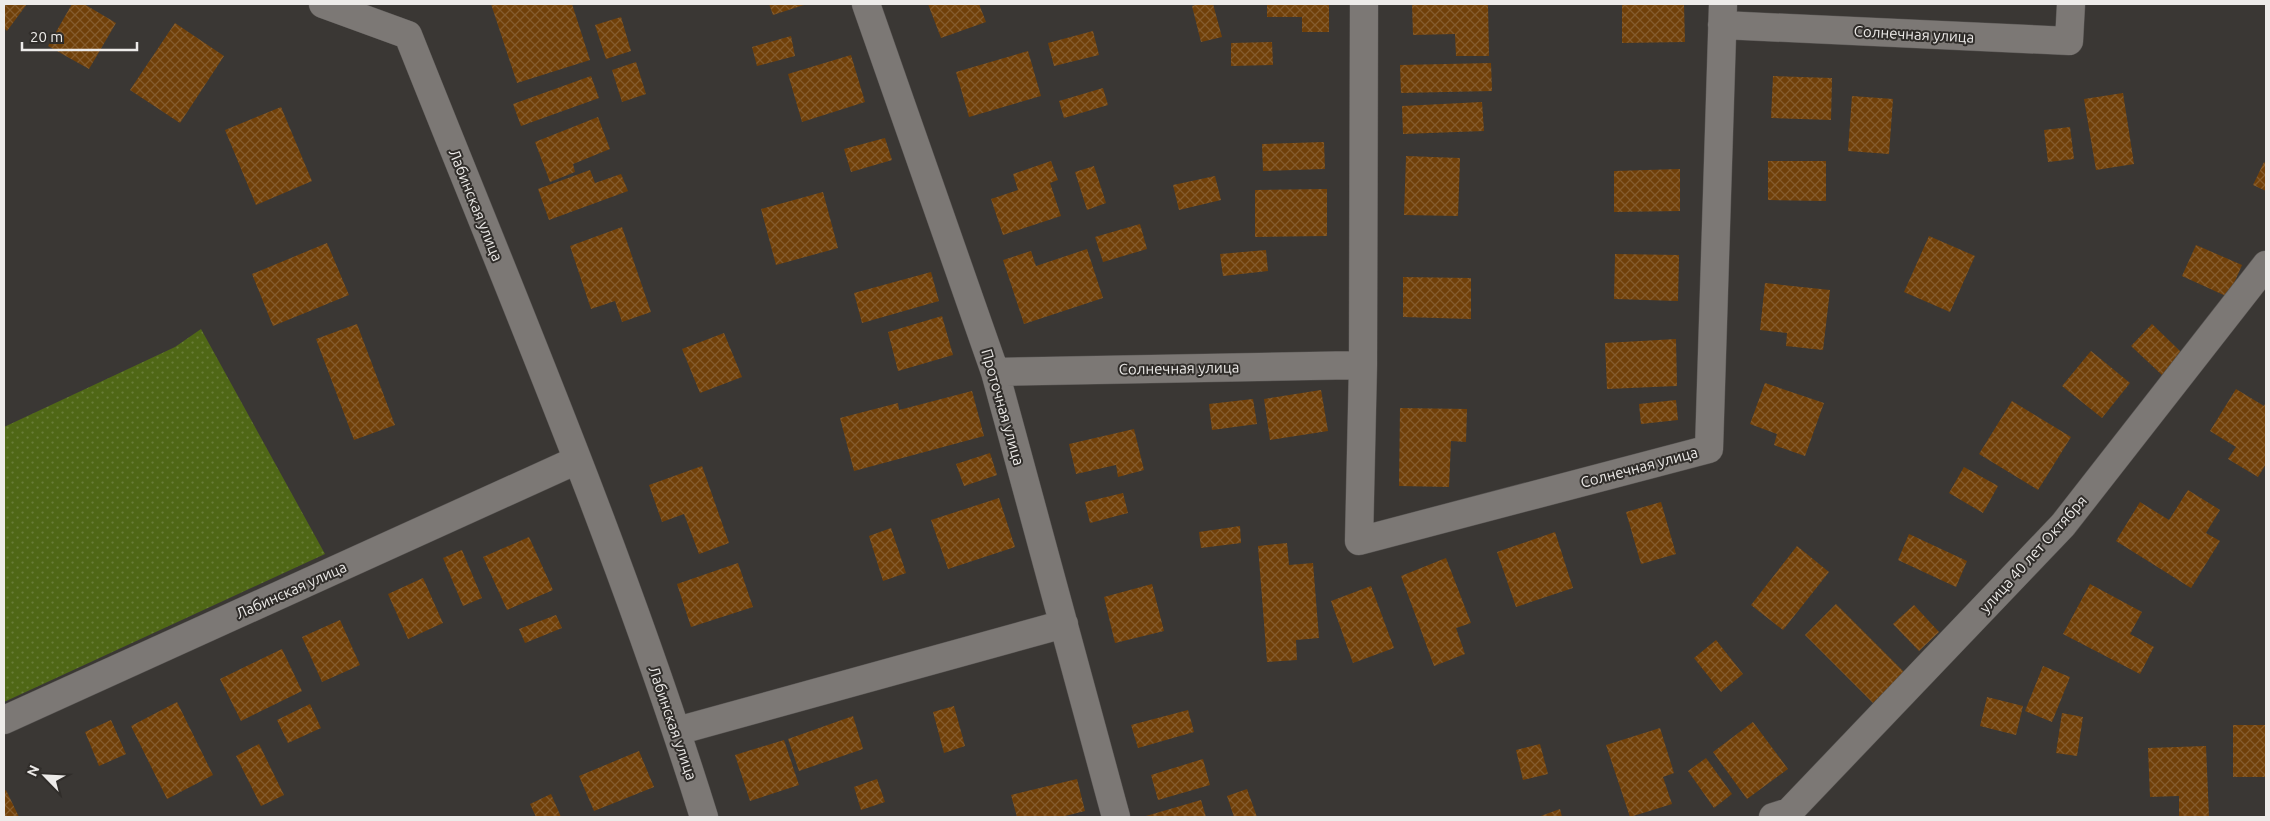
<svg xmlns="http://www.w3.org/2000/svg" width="2270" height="821" viewBox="0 0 2270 821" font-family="Ubuntu,sans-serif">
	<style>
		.grass { fill: url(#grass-dots) }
		.building { fill: url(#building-cross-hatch) }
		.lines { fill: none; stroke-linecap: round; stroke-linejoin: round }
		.minor-casing { stroke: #565351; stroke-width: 29 }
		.minor { stroke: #7c7875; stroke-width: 28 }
		.labels { text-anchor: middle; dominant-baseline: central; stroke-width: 4; stroke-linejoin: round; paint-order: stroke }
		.street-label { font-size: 15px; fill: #edebe9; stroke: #302d2a }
	</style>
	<defs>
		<pattern id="grass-dots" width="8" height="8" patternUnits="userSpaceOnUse" patternTransform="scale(1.25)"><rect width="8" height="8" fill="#4f6716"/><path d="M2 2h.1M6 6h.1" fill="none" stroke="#697d38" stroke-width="1.8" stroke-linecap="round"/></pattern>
		<pattern id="building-cross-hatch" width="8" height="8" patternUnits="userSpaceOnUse" patternTransform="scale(1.25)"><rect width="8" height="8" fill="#704009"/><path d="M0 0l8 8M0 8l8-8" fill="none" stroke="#855c2d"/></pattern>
	</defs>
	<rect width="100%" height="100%" fill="#3a3734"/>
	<path class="grass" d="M201,329L325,554L4,702V427L175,347Z"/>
	<path class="building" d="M4,4H27L7,31L4,28Z
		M72,4H84L116,23L89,69L48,46Z
		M491,4H572L590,60L517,83Z
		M769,4H807L773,15Z
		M928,4H979L986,22L941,38Z
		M1199,4H1213L1222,37L1201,42L1192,6Z
		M1267,4H1329V32H1302V17H1267Z
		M1412,4H1488L1489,56H1456L1455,34L1413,35Z
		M1622,4H1684L1685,42L1622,43Z
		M621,17L631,51L606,59L595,25Z
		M175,23L224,56L180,123L130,90Z
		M1093,31L1099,55L1054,66L1048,43Z
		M791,36L795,56L757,66L752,47Z
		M1272,42L1273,65L1231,66V43Z
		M1028,51L1041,96L969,117L956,72Z
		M851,55L865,102L802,122L788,74Z
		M636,62L646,94L622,102L612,70Z
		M1491,63L1492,91L1401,93L1400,65Z
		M591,76L599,98L521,126L513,104Z
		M1773,76L1832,78L1831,120L1771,118Z
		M1103,88L1108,105L1064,118L1059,101Z
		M2123,93L2134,164L2096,170L2084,99Z
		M1852,96L1893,99L1889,154L1848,151Z
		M1482,102L1484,131L1403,134L1402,106Z
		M281,107L312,181L256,205L225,130Z
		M598,117L610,149L573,164L575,172L550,182L535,142Z
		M2070,127L2074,159L2048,162L2044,130Z
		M885,138L892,160L851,172L844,149Z
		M1324,142L1325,169L1263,171L1262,144Z
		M1406,156L1460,158L1458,216L1404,215Z
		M1051,161L1058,180L1050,183L1061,216L1003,235L991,199L1018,190L1013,174Z
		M1768,161H1826V201L1768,200Z
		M2264,162L2266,164V191L2253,185Z
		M1094,166L1106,203L1087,210L1075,172Z
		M1680,169V211L1614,212V171Z
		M590,170L595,183L621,174L628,191L549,220L538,189Z
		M1215,176L1221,200L1179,210L1173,185Z
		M1327,189V236L1255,237V190Z
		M823,192L838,248L776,265L761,209Z
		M1140,224L1147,249L1103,262L1095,237Z
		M622,227L651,312L622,322L615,301L591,309L570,246Z
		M1929,236L1975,256L1950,312L1904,292Z
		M327,243L349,295L273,326L252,274Z
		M2196,245L2242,265L2228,297L2182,276Z
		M1087,249L1103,298L1024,324L1003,260L1031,251L1036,266Z
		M1266,250L1268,271L1223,276L1220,254Z
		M1615,254L1679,255L1678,301L1614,299Z
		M931,272L939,301L862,323L854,293Z
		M1403,277L1471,278V319L1403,317Z
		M1765,283L1830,290L1823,350L1786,346L1787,333L1760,330Z
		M942,316L953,355L898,371L888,332Z
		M357,324L395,425L354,440L316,339Z
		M2152,324L2182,353L2162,375L2131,346Z
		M724,333L742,377L700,393L682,349Z
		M1676,339L1677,386L1607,389L1605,343Z
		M2091,351L2130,383L2102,418L2062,386Z
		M1765,383L1824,403L1805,456L1774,445L1777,434L1750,424Z
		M2236,389L2264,406L2266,402V464L2258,477L2228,459L2236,447L2210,431Z
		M1321,390L1328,431L1270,440L1264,399Z
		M972,391L984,436L854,471L840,418L898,403L899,410Z
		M1253,399L1257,424L1212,430L1209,404Z
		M1676,400L1678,420L1641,424L1639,404Z
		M2012,401L2071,437L2038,490L1979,454Z
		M1400,408L1467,409L1466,442L1451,441L1449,487L1399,486Z
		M1134,429L1144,470L1118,477L1116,465L1076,474L1069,444Z
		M990,453L997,475L964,486L956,464Z
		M702,466L729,543L699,554L684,514L662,522L649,485Z
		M1964,467L1998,486L1983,513L1949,493Z
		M2188,490L2220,510L2206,533L2220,541L2191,588L2116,541L2140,502L2169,520Z
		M1123,493L1128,513L1090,523L1085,502Z
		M999,498L1015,547L948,569L931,520Z
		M1661,502L1676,554L1641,564L1626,512Z
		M1240,526L1241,543L1201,548L1199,532Z
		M891,528L906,573L883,581L869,536Z
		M1555,532L1573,588L1516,607L1497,552Z
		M1909,534L1967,561L1956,587L1898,560Z
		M529,537L553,590L507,610L483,557Z
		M1287,543L1289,565L1313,563L1319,638L1296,640L1297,660L1267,662L1258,546Z
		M1797,546L1829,572L1783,630L1751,605Z
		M462,550L482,598L463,606L443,558Z
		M1446,558L1471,623L1456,628L1465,654L1434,666L1401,576Z
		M738,563L753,607L691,627L677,584Z
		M423,578L443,623L408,639L388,594Z
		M1152,584L1164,631L1115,643L1104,597Z
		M2090,584L2142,612L2130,634L2154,647L2140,674L2063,634Z
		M1371,586L1394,648L1353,663L1331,601Z
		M1836,604L1904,672L1873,703L1805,635Z
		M1914,605L1939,632L1919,651L1893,624Z
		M556,615L562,628L525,643L519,629Z
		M340,620L360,665L322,682L302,637Z
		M1716,640L1743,674L1721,692L1694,658Z
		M282,649L302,691L241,721L220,679Z
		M2043,666L2070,677L2052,722L2025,711Z
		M1987,697L2023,706L2016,735L1980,726Z
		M177,702L213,775L167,799L131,726Z
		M310,704L321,728L288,743L277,720Z
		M954,706L965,746L944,753L933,712Z
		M1188,710L1194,732L1138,748L1131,725Z
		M2062,713L2083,717L2077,756L2056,753Z
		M853,716L863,749L799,771L788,739Z
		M111,720L126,754L99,766L85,732Z
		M1753,722L1788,769L1747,799L1713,752Z
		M2233,725H2266V777H2233Z
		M1660,728L1674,773L1663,777L1672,804L1630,817L1606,745Z
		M784,740L799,785L750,801L735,755Z
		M259,744L284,795L261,806L236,756Z
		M1540,744L1548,774L1523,780L1516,750Z
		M2206,746L2209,817H2179V796L2150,797L2148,748Z
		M639,751L654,787L594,811L579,776Z
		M1706,758L1732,794L1714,808L1688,771Z
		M1203,759L1210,785L1158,800L1151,775Z
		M877,779L885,802L861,810L854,787Z
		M1077,779L1085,811L1061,817H1017L1011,795Z
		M1247,789L1257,817H1234L1227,796Z
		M6,790L19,817H4V791Z
		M551,794L561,817H536L530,804Z
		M1201,800L1206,817H1146V816Z
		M1560,809L1562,817H1538Z"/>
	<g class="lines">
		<defs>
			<path id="minor" d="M323,4L408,35C511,294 621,551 704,817
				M866,4L995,372L1116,817
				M1364,4L1363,365L1359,541L1709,449L1723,4
				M1722,25L2069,41L2071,4
				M995,372L1363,365
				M4,720L577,460
				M677,731L1064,624
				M1773,817L1789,812L2063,525L2266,265"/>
		</defs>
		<use href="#minor" class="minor-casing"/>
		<use href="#minor" class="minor"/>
	</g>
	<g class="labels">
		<g class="street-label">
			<text transform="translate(1914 34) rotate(3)">Солнечная улица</text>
			<text transform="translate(476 205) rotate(68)">Лабинская улица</text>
			<text transform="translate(1179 368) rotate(-1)">Солнечная улица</text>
			<text transform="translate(1003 407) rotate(74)">Проточная улица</text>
			<text transform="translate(1639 467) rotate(-15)">Солнечная улица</text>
			<text transform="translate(2033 554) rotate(-48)">улица 40 лет Октября</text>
			<text transform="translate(291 590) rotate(-24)">Лабинская улица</text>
			<text transform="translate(673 723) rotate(71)">Лабинская улица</text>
		</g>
	</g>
	<rect width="2270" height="821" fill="none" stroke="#edebe9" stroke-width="10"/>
	<g transform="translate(45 776) rotate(294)" stroke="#302d2a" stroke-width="4" paint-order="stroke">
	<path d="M0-4L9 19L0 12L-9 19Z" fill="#edebe9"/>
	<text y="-8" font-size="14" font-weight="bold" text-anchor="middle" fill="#edebe9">N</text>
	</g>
	<path d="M22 42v8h115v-8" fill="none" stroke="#edebe9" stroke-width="2.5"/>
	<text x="30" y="42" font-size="15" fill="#edebe9" stroke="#302d2a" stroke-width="4" paint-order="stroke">20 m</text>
</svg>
